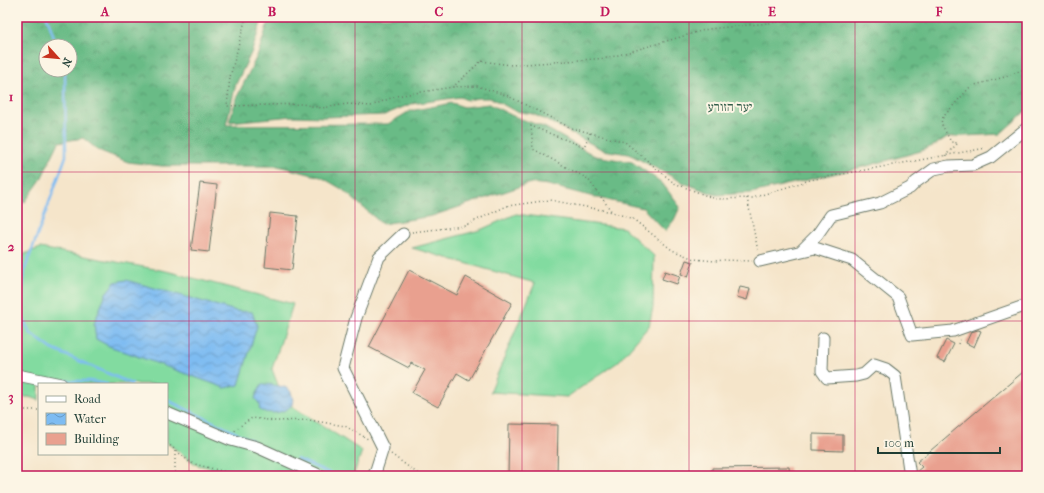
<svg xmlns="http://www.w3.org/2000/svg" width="1044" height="493" viewBox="0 0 1044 493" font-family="'IM FELL French Canon','Frank Ruhl Libre',serif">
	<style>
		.grass { fill: #82dba0; stroke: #508c6a }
		.forest { fill: url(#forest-crowns); stroke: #447c5d; fill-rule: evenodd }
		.water { fill: url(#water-waves); stroke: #4e7c93 }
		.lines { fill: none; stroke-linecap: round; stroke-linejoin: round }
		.stream { stroke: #7ebcf2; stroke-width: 2.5 }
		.building { fill: #e9a08f }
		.minor-casing { stroke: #6a7868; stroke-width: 13 }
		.path { stroke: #6a7868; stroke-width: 1.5; stroke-dasharray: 1 3; stroke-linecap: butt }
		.minor { stroke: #fff; stroke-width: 11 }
		.grid { fill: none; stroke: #c2185b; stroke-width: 1; stroke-opacity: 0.55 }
		.labels { text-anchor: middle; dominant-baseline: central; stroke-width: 4; stroke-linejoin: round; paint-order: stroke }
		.park-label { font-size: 13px; fill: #335d4a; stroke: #fcf5e5 }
		.neatline { fill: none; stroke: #c2185b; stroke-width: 1.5 }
		.grid-label { font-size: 13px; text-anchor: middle; font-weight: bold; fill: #c2185b }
	</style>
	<defs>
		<pattern id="forest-crowns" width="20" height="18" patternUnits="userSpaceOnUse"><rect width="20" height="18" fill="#69bb86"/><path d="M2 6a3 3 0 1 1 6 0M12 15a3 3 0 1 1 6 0" fill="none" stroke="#56996e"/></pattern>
		<pattern id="water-waves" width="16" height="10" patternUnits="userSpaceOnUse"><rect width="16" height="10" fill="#7ebcf2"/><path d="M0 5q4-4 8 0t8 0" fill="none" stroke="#679ac5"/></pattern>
	</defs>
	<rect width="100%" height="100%" fill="#fcf5e5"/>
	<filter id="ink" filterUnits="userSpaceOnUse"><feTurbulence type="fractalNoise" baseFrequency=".025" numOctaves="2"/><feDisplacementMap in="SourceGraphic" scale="8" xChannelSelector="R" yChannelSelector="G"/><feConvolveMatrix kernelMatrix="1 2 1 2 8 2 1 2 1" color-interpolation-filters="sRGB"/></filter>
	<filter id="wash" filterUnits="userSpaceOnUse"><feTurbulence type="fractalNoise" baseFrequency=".012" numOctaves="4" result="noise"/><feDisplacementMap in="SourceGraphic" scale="16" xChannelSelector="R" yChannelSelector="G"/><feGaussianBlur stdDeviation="0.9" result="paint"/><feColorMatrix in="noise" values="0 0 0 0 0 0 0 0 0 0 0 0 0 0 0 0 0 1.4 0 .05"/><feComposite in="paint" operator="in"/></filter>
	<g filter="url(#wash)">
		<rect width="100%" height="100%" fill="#f5e5ca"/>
		<path class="grass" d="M516,214L624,228L654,256L653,307L649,326L618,362L567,397L490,392L535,283L412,248L480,230Z
			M40,248L166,271L293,304L272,369L284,401L362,451L353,476H252L197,465L167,443V384H39V400L29,397H17V257Z"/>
		<path class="forest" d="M17,17H263L252,51L236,84L226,125L388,124L410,111L452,103L464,107L489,104L513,116L546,128L595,156L632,162L662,183L680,207L674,220L665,231L643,208L594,197L548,185L531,183L432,216L382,224L342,189L321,177L278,166H162L128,162L98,150L83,138L59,142L40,181L25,202L17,201ZM46,46H70V70H46Z
			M274,17H1027V110L1000,134L947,137L935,145L921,151L867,166L751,193L716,195L684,183L629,154L603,150L556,125L533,114L515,111L491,98H478L467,100L460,97L411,104L384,115L324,117L293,116L229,122L237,97L258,54L267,26Z"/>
		<path class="water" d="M126,280L236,311L252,312L257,326L239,385L225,388L109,346L96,339L94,324L106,293L115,282Z
			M263,384C269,384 273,385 279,386C291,388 292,391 293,403C291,406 288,409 285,410C278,414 265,414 259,409L260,405L255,398L259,389Z"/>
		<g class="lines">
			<path class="stream" d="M47,17L57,46
				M65,70L66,156L25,269L20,311L30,333L52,349L132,384
				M63,381H90L107,384
				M167,400L253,441
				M297,459L336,476"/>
		</g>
		<g id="blocks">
			<path class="building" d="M200,183L217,185L209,252L191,250Z
				M270,213L298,216L292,270L265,267Z
				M686,260L693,262L688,277L681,274Z
				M409,270L457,295L466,277L512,303L469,380L457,373L438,407L412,393L425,370L411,363L409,368L369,347Z
				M665,271L680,276L677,284L662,279Z
				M740,287L750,289L747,300L737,297Z
				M978,330L981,331L974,347L966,343L971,332Z
				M946,340L954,344L945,362L937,358Z
				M1023,372L1027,376V476H919L916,472L922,467L917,462Z
				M509,424L558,425L557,476H508Z
				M813,434L843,435V451L813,450Z
				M789,467L790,476H712V468Z"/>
		</g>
	</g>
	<g filter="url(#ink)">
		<use href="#blocks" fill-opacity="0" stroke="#6a7868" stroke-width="1"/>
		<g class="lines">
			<defs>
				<path id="minor" d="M801,251L817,235L831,215L880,203L910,188L916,182L934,169L949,166L973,165L991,157L1027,128
					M760,261L815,248L852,260L898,297L912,335L953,331L1027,305
					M823,338L822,371L827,378L856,376L864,374L874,365L886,369L895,376L910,476
					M17,375L61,384
					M167,413L231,440L257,447L321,476
					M372,476L376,470L383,448L343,368L356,318L379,257L403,234"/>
			</defs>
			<use href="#minor" class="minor-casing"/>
			<path class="path" d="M246,17L230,77L227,106L302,104L322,108L348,104L371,106L396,96L453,87
				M830,17L708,29L608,58L511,65L481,61L453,87L477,86L506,95L571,128L625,142L674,183L715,199L752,198L810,180L986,148
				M590,133L584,147L531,126L533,149L588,179L612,212
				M945,156L958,143L951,142L941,123L943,117L971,86L1005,77L1027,68
				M747,198L758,251
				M412,232L464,226L507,206L550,200L612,212L633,219L672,250L694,259L715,261L724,260L752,261
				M958,344L960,339
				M17,410H39
				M235,431L236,429L252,418L275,421L309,420L345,426L368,439
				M167,443L191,463L241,476
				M391,454L421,476
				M175,476V450"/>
			<use href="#minor" class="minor"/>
		</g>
	</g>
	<path class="grid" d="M189,17V476M355,17V476M522,17V476M689,17V476M855,17V476M17,172H1027M17,321H1027"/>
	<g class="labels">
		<g class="park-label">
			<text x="730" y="106">יער הזורע</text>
		</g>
	</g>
	<rect width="1044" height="493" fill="none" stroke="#fcf5e5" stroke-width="44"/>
	<rect x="38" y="383" width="130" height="72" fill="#fcf5e5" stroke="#a4ab9e"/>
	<rect x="46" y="396" width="20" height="6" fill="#ffffff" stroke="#a4ab9e"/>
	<text x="74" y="403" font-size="12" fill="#1f3d34">Road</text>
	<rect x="46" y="413" width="20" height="12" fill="url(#water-waves)" stroke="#a4ab9e"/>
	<text x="74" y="423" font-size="12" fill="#1f3d34">Water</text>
	<rect x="46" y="433" width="20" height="12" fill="#e9a08f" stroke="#a4ab9e"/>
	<text x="74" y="443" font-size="12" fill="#1f3d34">Building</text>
	<g transform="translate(58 58) rotate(117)"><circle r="19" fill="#fcf5e5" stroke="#a4ab9e"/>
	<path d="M0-3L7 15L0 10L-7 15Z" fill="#c8321e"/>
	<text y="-6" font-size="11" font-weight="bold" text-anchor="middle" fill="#1f3d34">N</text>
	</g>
	<path d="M878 447v6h122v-6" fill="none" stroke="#1f3d34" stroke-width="2"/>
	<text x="884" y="447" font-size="12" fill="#1f3d34" stroke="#fcf5e5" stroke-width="3" paint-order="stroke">100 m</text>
	<rect x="22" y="22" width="1000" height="449" class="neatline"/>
	<g class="grid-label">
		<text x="105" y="16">A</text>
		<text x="272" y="16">B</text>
		<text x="439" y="16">C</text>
		<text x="605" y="16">D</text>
		<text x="772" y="16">E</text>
		<text x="939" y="16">F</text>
		<text x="11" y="101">1</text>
		<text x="11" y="251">2</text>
		<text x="11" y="401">3</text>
	</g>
</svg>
